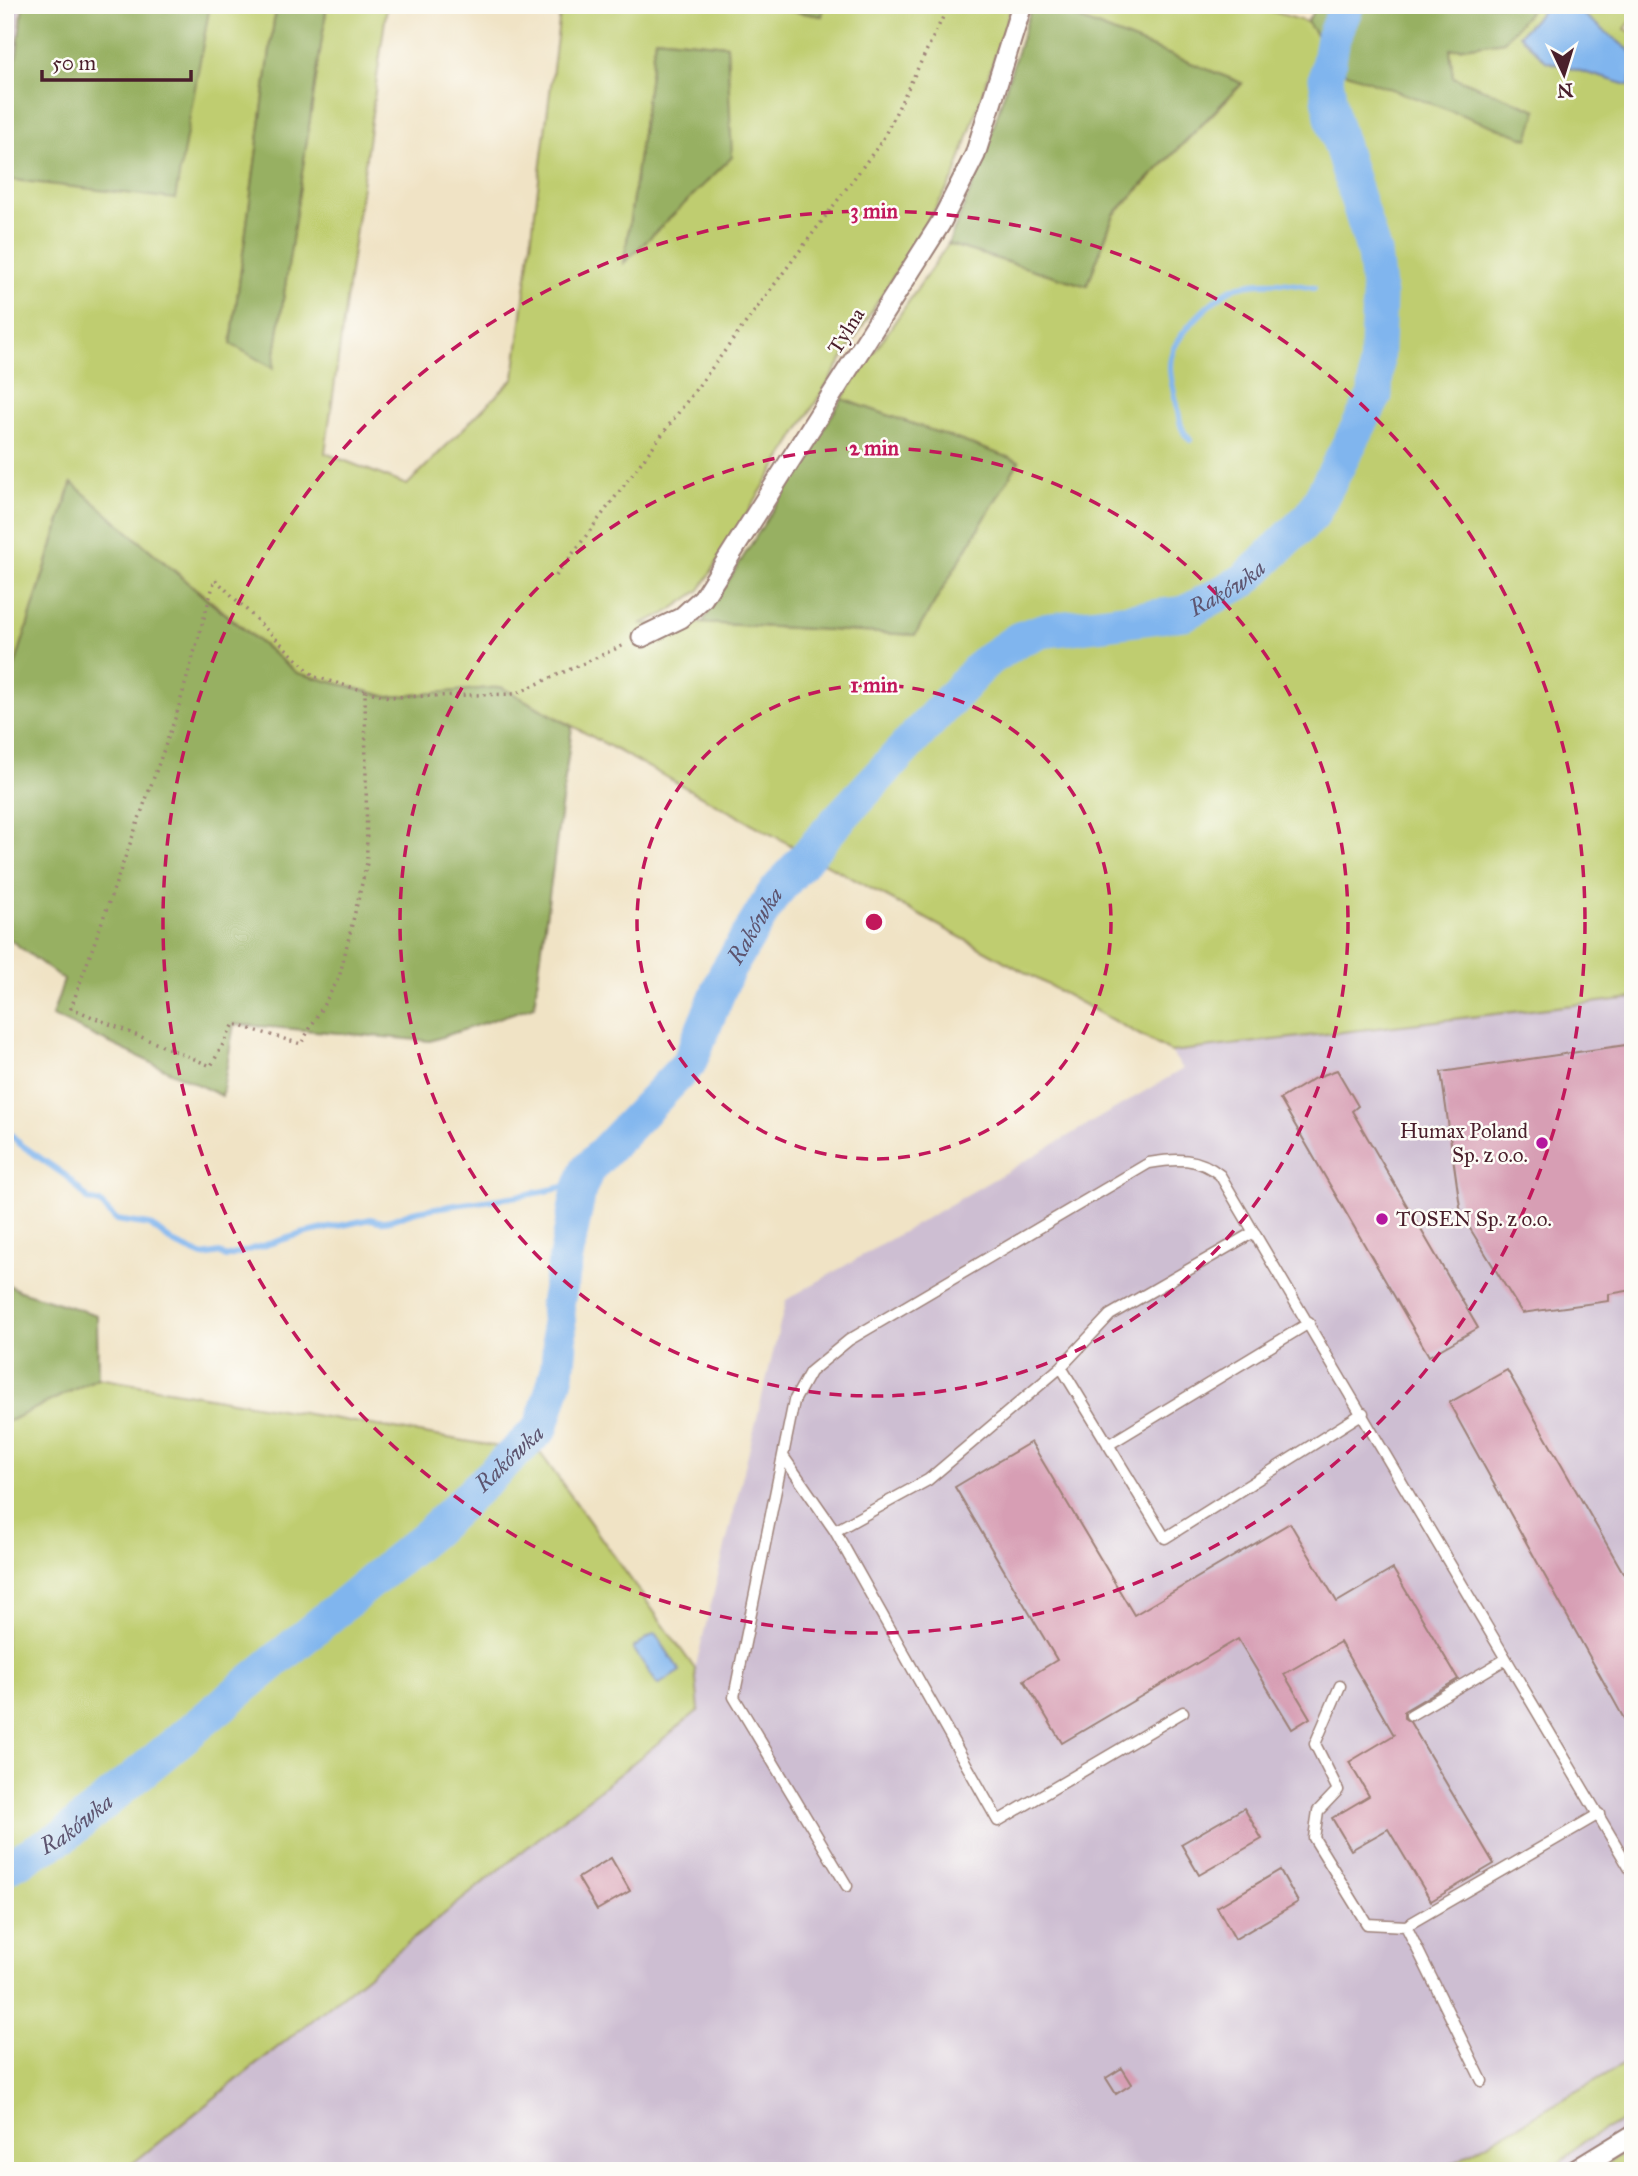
<svg xmlns="http://www.w3.org/2000/svg" width="1638" height="2176" viewBox="0 0 1638 2176" font-family="'IM FELL Great Primer',serif">
	<style>
		.industrial { fill: #cdbed2 }
		.green { fill: #bfcd6f; stroke: #84764d; stroke-width: 2; fill-rule: evenodd }
		.forest { fill: #97b062; stroke: #706846; stroke-width: 2 }
		.water { fill: #80b5ee; stroke: #656a8c; stroke-width: 2 }
		.lines { fill: none; stroke-linecap: round; stroke-linejoin: round }
		.stream { stroke: #80b5ee; stroke-width: 6 }
		.river { stroke: #80b5ee; stroke-width: 35 }
		.building { fill: #d79eb4 }
		.lane-casing { stroke: #9d8178; stroke-width: 13 }
		.street-casing { stroke: #9d8178; stroke-width: 23 }
		.path { stroke: #9d8178; stroke-width: 3.5; stroke-dasharray: 2 5; stroke-linecap: butt }
		.lane { stroke: #fff; stroke-width: 10 }
		.street { stroke: #fff; stroke-width: 19 }
		.ring { fill: none; stroke: #c2185b; stroke-width: 3.5; stroke-dasharray: 12 9 }
		.poi-dot { fill: #b5179e; stroke: #fdfcf7; stroke-width: 2.5 }
		.labels { text-anchor: middle; dominant-baseline: central; stroke-width: 5; stroke-linejoin: round; paint-order: stroke }
		.street-label { font-size: 21px; fill: #4a1f2b; stroke: #fdfcf7 }
		.poi-label { font-size: 21px; fill: #4a1f2b; stroke: #fdfcf7; text-anchor: end }
		.water-label { font-size: 23px; font-style: italic; fill: #5d546f; stroke: #fdfcf7 }
		.centre { fill: #c2185b; stroke: #fdfcf7; stroke-width: 3.5 }
		.ring-label { font-size: 21px; text-anchor: middle; font-weight: bold; fill: #c2185b; stroke: #fdfcf7; stroke-width: 5; stroke-linejoin: round; paint-order: stroke }
	</style>
	<rect width="100%" height="100%" fill="#fdfcf7"/>
	<filter id="ink" filterUnits="userSpaceOnUse"><feTurbulence type="fractalNoise" baseFrequency=".0143" numOctaves="2"/><feDisplacementMap in="SourceGraphic" scale="14" xChannelSelector="R" yChannelSelector="G"/><feConvolveMatrix kernelMatrix="1 2 1 2 8 2 1 2 1" color-interpolation-filters="sRGB"/></filter>
	<filter id="wash" filterUnits="userSpaceOnUse"><feTurbulence type="fractalNoise" baseFrequency=".00686" numOctaves="4" result="noise"/><feDisplacementMap in="SourceGraphic" scale="28" xChannelSelector="R" yChannelSelector="G"/><feGaussianBlur stdDeviation="1.57" result="paint"/><feColorMatrix in="noise" values="0 0 0 0 0 0 0 0 0 0 0 0 0 0 0 0 0 1.4 0 .05"/><feComposite in="paint" operator="in"/></filter>
	<g filter="url(#wash)">
		<rect width="100%" height="100%" fill="#f0e3c5"/>
		<path class="industrial" d="M5,5H21L5,145Z
			M1633,998V2171H123L699,1710L695,1669L786,1300L1183,1069L1171,1052Z"/>
		<path class="green" d="M210,5H276L231,344L273,367L327,5H387L325,453L407,485L514,378L561,5H752L822,16L824,5H1012L954,178L700,590L665,614L640,624L702,623L915,635L1019,461L842,399L948,244L1087,286L1114,215L1242,84L1044,5H1251L1307,22L1344,72L1537,110L1453,77L1450,49L1504,41L1535,5H1633V18L1625,29L1633,33V998L1171,1052L501,687L389,697L297,673L71,484L9,685L5,683V179L65,183ZM655,38L727,45L731,157L624,262Z
			M98,1378L541,1454L695,1669L699,1710L123,2171H5V1423Z
			M1633,2059V2115L1581,2143L1552,2171H1439Z
			M1633,2148V2171H1594Z"/>
		<path class="forest" d="M23,5H210L175,199L5,179V148Z
			M276,5H327L273,368L231,344Z
			M775,5H824L822,16L774,8Z
			M1032,5H1044L1242,83L1114,214L1087,286L948,244L981,166Z
			M1317,5H1535L1504,41L1450,49L1453,77L1537,110L1528,139L1344,72L1307,22Z
			M655,38L727,45L732,157L624,263Z
			M842,399L1019,461L915,635L702,623Z
			M72,483L211,603L297,673L389,697L501,687L572,727L534,1006L430,1041L234,1024L222,1096L52,1016L64,980L5,936V683L9,685Z
			M5,1283L20,1291L97,1315L98,1378L5,1423Z"/>
		<path class="water" d="M1548,5H1571L1633,53L1631,86L1546,61L1519,35Z
			M655,1633L680,1671L658,1685L633,1648Z"/>
		<g class="lines">
			<path class="stream" d="M1190,440C1178,428 1180,417 1176,401C1172,384 1166,365 1174,348C1183,329 1219,291 1240,286C1266,280 1289,283 1314,288
				M5,1128L20,1144L66,1176L89,1200L100,1203L116,1220L150,1225L175,1244L203,1256L220,1253L226,1257L301,1234L371,1219C388,1226 401,1214 417,1211C473,1201 528,1198 582,1182"/>
			<path class="river" id="s1" d="M5,1868L65,1835L431,1532L541,1428L557,1374L560,1343L557,1304L579,1190L587,1170L689,1063L726,973L773,895L837,821L985,662L1019,639L1042,631L1185,613L1245,580L1312,515L1375,395L1379,297L1374,253L1332,117L1326,78L1333,38L1347,5"/>
		</g>
		<g id="blocks">
			<path class="building" d="M1633,1044V1290L1609,1294V1301L1522,1313L1461,1214L1441,1072Z
				M1337,1070L1358,1106L1352,1111L1478,1328L1429,1356L1280,1099L1315,1078Z
				M1507,1370L1633,1590V1735L1449,1403Z
				M1031,1442L1134,1615L1290,1523L1337,1602L1393,1569L1458,1679L1404,1711V1718L1410,1722L1494,1864L1431,1901L1388,1829L1351,1850L1332,1818L1369,1796L1349,1762L1394,1735L1340,1642L1284,1674L1310,1718L1292,1729L1238,1639L1062,1743L1024,1680L1057,1660L955,1487Z
				M1244,1808L1262,1839L1199,1875L1181,1844Z
				M611,1858L630,1891L597,1910L578,1878Z
				M1280,1870L1298,1902L1235,1939L1217,1907Z
				M1122,2068L1132,2084L1116,2094L1106,2078Z"/>
		</g>
	</g>
	<g filter="url(#ink)">
		<use href="#blocks" fill-opacity="0" stroke="#9d8178" stroke-width="2"/>
		<g class="lines">
			<defs>
				<path id="lane" d="M1254,1232L1110,1315L1061,1367L1165,1538L1363,1413
					M1108,1445L1309,1323
					M783,1456L835,1531L928,1480L1061,1367
					M835,1531L998,1821L1183,1712
					M1340,1686L1315,1744L1338,1790L1318,1811L1314,1838L1367,1924L1406,1926
					M1411,1715L1506,1659
					M847,1886L734,1697L794,1401L810,1372L849,1340L1149,1163C1177,1158 1198,1157 1220,1175L1633,1874
					M1482,2081L1406,1926L1599,1814"/>
				<path id="street" d="M642,637L681,618L703,598L940,224L975,155L1022,5
					M1574,2171L1633,2135"/>
			</defs>
			<use href="#lane" class="lane-casing"/>
			<use href="#street" class="street-casing"/>
			<path class="path" d="M556,576L882,141L949,5
				M365,691L315,677L215,579L177,713L71,1008L211,1066L234,1024L301,1044L339,978L367,863L365,691L389,697L515,694L624,645"/>
			<use href="#lane" class="lane"/>
			<use href="#street" class="street"/>
		</g>
	</g>
	<g class="ring">
		<circle cx="874" cy="922" r="237"/>
		<circle cx="874" cy="922" r="474"/>
		<circle cx="874" cy="922" r="711"/>
	</g>
	<g class="poi-dot">
		<circle cx="1542" cy="1143" r="7"/>
		<circle cx="1382" cy="1219" r="7"/>
	</g>
	<g class="labels">
		<g class="street-label">
			<text transform="translate(846 331) rotate(-58)">Tylna</text>
		</g>
		<g class="poi-label">
			<text x="1528" y="1131">Humax Poland<tspan x="1528" dy="24">Sp. z o.o.</tspan></text>
			<text x="1396" y="1219" text-anchor="start">TOSEN Sp. z o.o.</text>
		</g>
		<g class="water-label">
			<text stroke="none"><textPath href="#s1" startOffset="1869">Rakówka</textPath></text>
			<text stroke="none"><textPath href="#s1" startOffset="1260">Rakówka</textPath></text>
			<text stroke="none"><textPath href="#s1" startOffset="651">Rakówka</textPath></text>
			<text stroke="none"><textPath href="#s1" startOffset="84">Rakówka</textPath></text>
		</g>
	</g>
	<circle cx="874" cy="922" r="10" class="centre"/>
	<g class="ring-label">
		<text x="874" y="218">3 min</text>
		<text x="874" y="455">2 min</text>
		<text x="874" y="692">1 min</text>
	</g>
	<rect width="1638" height="2176" fill="none" stroke="#fdfcf7" stroke-width="28"/>
	<g transform="translate(1564 74) rotate(176)" stroke="#fdfcf7" stroke-width="5" paint-order="stroke">
	<path d="M0-5L12 26L0 18L-12 26Z" fill="#4a1f2b"/>
	<text y="-10" font-size="19" font-weight="bold" text-anchor="middle" fill="#4a1f2b">N</text>
	</g>
	<path d="M42 70v10h149v-10" fill="none" stroke="#4a1f2b" stroke-width="3.5"/>
	<text x="52" y="70" font-size="21" fill="#4a1f2b" stroke="#fdfcf7" stroke-width="5" paint-order="stroke">50 m</text>
</svg>
